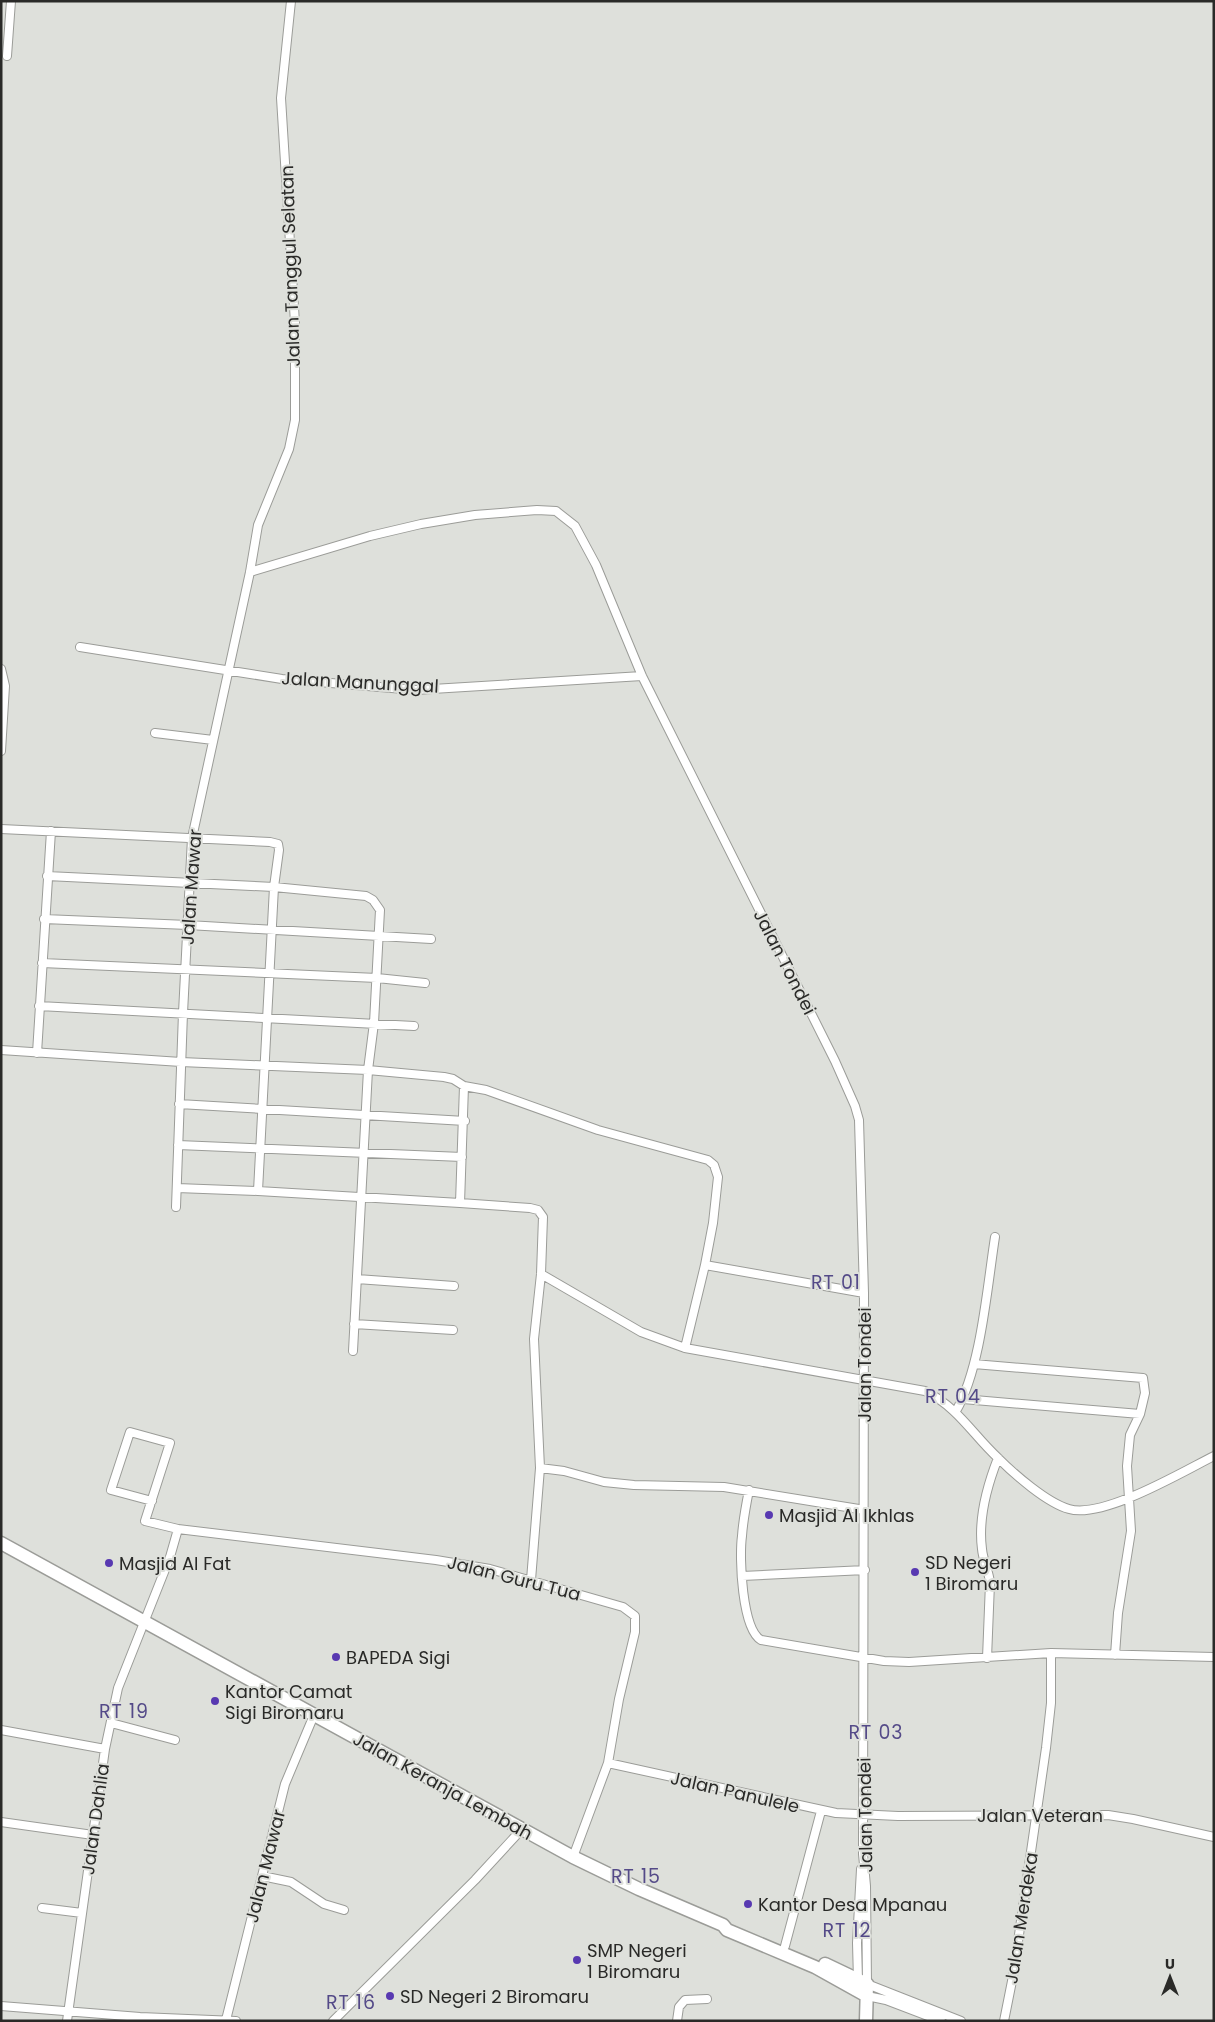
<svg xmlns="http://www.w3.org/2000/svg" width="1215" height="2022" viewBox="0 0 1215 2022" font-family="Poppins,sans-serif">
	<style>
		.lines { fill: none; stroke-linecap: round; stroke-linejoin: round }
		.minor-casing { stroke: #9b9c98; stroke-width: 10 }
		.primary-casing { stroke: #9b9c98; stroke-width: 15 }
		.minor { stroke: #fff; stroke-width: 8 }
		.primary { stroke: #fff; stroke-width: 12 }
		.poi-dot { fill: #5839b1; stroke: #dee0db; stroke-width: 2 }
		.labels { text-anchor: middle; dominant-baseline: central; stroke-width: 4; stroke-linejoin: round; paint-order: stroke }
		.street-label { font-size: 18px; fill: #2a2a28; stroke: #dee0db }
		.poi-label { font-size: 18px; fill: #2a2a28; stroke: #dee0db; text-anchor: start }
		.neighbourhood-label { font-size: 19px; letter-spacing: 1px; fill: #544a88; stroke: #dee0db }
	</style>
	<rect width="100%" height="100%" fill="#dee0db"/>
	<g class="lines">
		<defs>
			<path id="minor" d="M7,56L11,1
				M250,572L370,536L421,524L475,515L537,510L556,511L575,526L596,565L642,676L835,1061L855,1106L859,1120L864,1293L863,1854L866,1886L867,1984L961,2021
				M80,647L282,679L416,690L642,676
				M1,669L5,686L1,751
				M155,733L213,740
				M1,829L270,842L278,844L279,850L274,887L366,896L373,900L380,910L374,1023L368,1070L353,1351
				M47,876L274,887L258,1191L460,1203L464,1086
				M44,919L188,925L431,939
				M42,963L377,978L425,983
				M39,1006L414,1026
				M1,1050L181,1062L368,1070L444,1077L453,1079L464,1086L486,1090L598,1130L708,1160L714,1165L718,1177L713,1223L705,1265L685,1348L925,1391C959,1408 972,1434 998,1458C1014,1474 1047,1503 1069,1509C1103,1519 1182,1472 1214,1456
				M37,1053L51,831
				M179,1104L465,1121
				M178,1145L462,1157
				M177,1188L258,1191
				M460,1203L530,1208L538,1210L543,1217L541,1274L534,1339L540,1468L531,1580
				M176,1207L183,1013L192,838L250,572L258,525L289,449L295,420V323L281,98L291,1
				M705,1265L864,1293
				M541,1274L641,1332L685,1348
				M357,1279L454,1286
				M354,1324L453,1330
				M974,1364L1143,1378L1145,1393L1140,1414
				M963,1399L1140,1414L1130,1435L1127,1466L1131,1531L1118,1613L1115,1655
				M956,1411C981,1368 987,1288 995,1237
				M540,1468L564,1471L604,1482L634,1485L724,1487L865,1510
				M749,1490C746,1505 743,1521 742,1536C739,1558 742,1629 761,1640L884,1661L909,1662L1051,1653L1214,1657
				M152,1501L111,1490L130,1432L170,1443L145,1521L178,1529
				M742,1576L865,1570
				M987,1658L990,1583C989,1571 983,1561 982,1549C978,1519 987,1486 998,1458
				M111,1723L175,1740
				M1,1730L105,1749
				M608,1763L836,1813L898,1816L1108,1815L1133,1819L1214,1837
				M1,1822L93,1835
				M262,1876L291,1882L324,1904L344,1910
				M42,1908L82,1913
				M785,1946L821,1811
				M858,1980L857,1943L861,1869
				M867,1996L886,2000L941,2021
				M1,2006L140,2017L236,2021
				M226,2020L285,1784L314,1715
				M67,2021L105,1749L118,1688L170,1557L178,1529L436,1560L490,1569L623,1607L635,1616V1632L619,1699L608,1763L573,1857
				M333,2021L475,1880L522,1829
				M677,2021L679,2007L685,2000L707,1999
				M1004,2021L1013,1976L1046,1748L1051,1703V1653"/>
			<path id="primary" d="M1,1543L573,1857L639,1889L723,1925L727,1930L815,1967L867,1996
				M825,1964L867,1984L866,2021"/>
		</defs>
		<use href="#minor" class="minor-casing"/>
		<use href="#primary" class="primary-casing"/>
		<use href="#minor" class="minor"/>
		<use href="#primary" class="primary"/>
	</g>
	<g class="poi-dot">
		<circle cx="769" cy="1515" r="5"/>
		<circle cx="109" cy="1563" r="5"/>
		<circle cx="915" cy="1572" r="5"/>
		<circle cx="336" cy="1657" r="5"/>
		<circle cx="215" cy="1701" r="5"/>
		<circle cx="748" cy="1904" r="5"/>
		<circle cx="577" cy="1960" r="5"/>
		<circle cx="390" cy="1996" r="5"/>
	</g>
	<g class="labels">
		<g class="street-label">
			<text transform="translate(290 266) rotate(-92)">Jalan Tanggul Selatan</text>
			<text transform="translate(360 682) rotate(3)">Jalan Manunggal</text>
			<text transform="translate(191 887) rotate(-86)">Jalan Mawar</text>
			<text transform="translate(785 962) rotate(63)">Jalan Tondei</text>
			<text transform="translate(864 1365) rotate(-90)">Jalan Tondei</text>
			<text transform="translate(514 1578) rotate(14)">Jalan Guru Tua</text>
			<text transform="translate(443 1786) rotate(29)">Jalan Keranja Lembah</text>
			<text transform="translate(735 1792) rotate(13)">Jalan Panulele</text>
			<text transform="translate(865 1815) rotate(-91)">Jalan Tondei</text>
			<text x="1040" y="1815">Jalan Veteran</text>
			<text transform="translate(95 1819) rotate(-82)">Jalan Dahlia</text>
			<text transform="translate(265 1866) rotate(-76)">Jalan Mawar</text>
			<text transform="translate(1021 1918) rotate(-81)">Jalan Merdeka</text>
		</g>
		<g class="poi-label">
			<text x="779" y="1515">Masjid Al Ikhlas</text>
			<text x="925" y="1562">SD Negeri<tspan x="925" dy="21">1 Biromaru</tspan></text>
			<text x="119" y="1563">Masjid Al Fat</text>
			<text x="346" y="1657">BAPEDA Sigi</text>
			<text x="225" y="1691">Kantor Camat<tspan x="225" dy="21">Sigi Biromaru</tspan></text>
			<text x="758" y="1904">Kantor Desa Mpanau</text>
			<text x="587" y="1950">SMP Negeri<tspan x="587" dy="21">1 Biromaru</tspan></text>
			<text x="400" y="1996">SD Negeri 2 Biromaru</text>
		</g>
		<g class="neighbourhood-label">
			<text x="836" y="1282">RT 01</text>
			<text x="953" y="1396">RT 04</text>
			<text x="124" y="1711">RT 19</text>
			<text x="876" y="1732">RT 03</text>
			<text x="636" y="1876">RT 15</text>
			<text x="847" y="1930">RT 12</text>
			<text x="351" y="2002">RT 16</text>
		</g>
	</g>
	<rect width="1215" height="2022" fill="none" stroke="#2a2a28" stroke-width="5"/>
	<g transform="translate(1170 1977)" stroke="#dee0db" stroke-width="4" paint-order="stroke">
	<path d="M0-4L9 19L0 12L-9 19Z" fill="#2a2a28"/>
	<text y="-8" font-size="14" font-weight="bold" text-anchor="middle" fill="#2a2a28">U</text>
	</g>
</svg>
